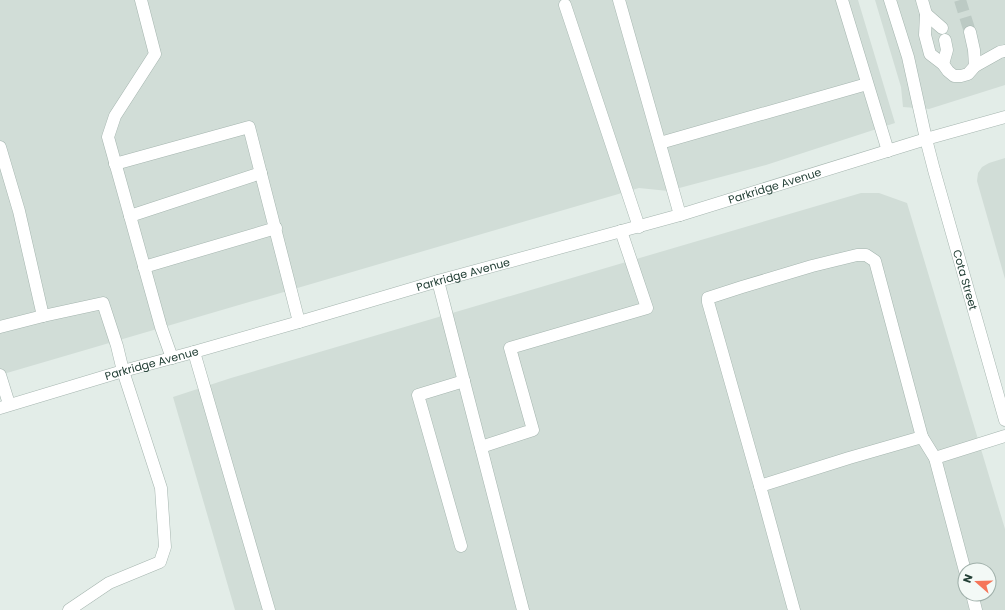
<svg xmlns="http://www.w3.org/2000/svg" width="1005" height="610" viewBox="0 0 1005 610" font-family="Poppins,sans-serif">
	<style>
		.built { fill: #d1ddd7; fill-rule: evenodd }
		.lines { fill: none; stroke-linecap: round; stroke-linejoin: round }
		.minor-tunnel { stroke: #bccac4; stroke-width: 12; stroke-dasharray: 12 6; stroke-linecap: butt }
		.minor-casing { stroke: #a5b5af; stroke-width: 13 }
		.minor { stroke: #fff; stroke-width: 12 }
		.labels { text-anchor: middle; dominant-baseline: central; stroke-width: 3.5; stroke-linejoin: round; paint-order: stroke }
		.street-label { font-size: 11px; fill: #223f35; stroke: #f3f9f6 }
	</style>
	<rect width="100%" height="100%" fill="#e3ede8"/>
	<path class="built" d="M0,0H858L895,123L766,165L668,191L639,188L0,375Z
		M875,0H1005V85L929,109L903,107L901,87Z
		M1005,158V279L977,181L978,173L982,167L989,163Z
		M861,193H879L907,203L1005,529V610H235L173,397L231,378ZM965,570H989V594H965Z"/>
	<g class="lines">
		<path class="minor-tunnel" d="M960,0L970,32"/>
		<defs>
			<g id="minor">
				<path d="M141,0L155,54L115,116L108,137L161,327L172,358"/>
				<path d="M619,0L680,215"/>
				<path d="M842,0L888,151"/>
				<path id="s1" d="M890,0L908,57L926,139L934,170L1005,420"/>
				<path d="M922,0L926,14L925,35L930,54L943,64L948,71L954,76H961L968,74L975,66L974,50L970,32"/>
				<path d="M565,5L639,227"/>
				<path d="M926,14L942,28"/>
				<path d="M943,64L947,50L945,40"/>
				<path d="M975,66L1000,52L1005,51"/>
				<path d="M660,143L867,84"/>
				<path d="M0,147L19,211L43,316L0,327"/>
				<path d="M115,164L249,127L299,322"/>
				<path d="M130,216L261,173"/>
				<path d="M144,267L276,228"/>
				<path d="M438,281L523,610"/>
				<path d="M43,316L103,303L117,346L123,371L161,488L165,547L160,562L109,583L69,610"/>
				<path d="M194,352L269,610"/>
				<path d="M0,375L9,404"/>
				<path id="s2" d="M0,408L123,371L194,352L299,322L438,281L680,215L926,139L1005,117"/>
				<path d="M481,447L533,430L510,348L647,308L621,231"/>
				<path d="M935,458L1005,436"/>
				<path d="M760,486L708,302V298L742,287L812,266L857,255H866L875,261L922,437"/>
				<path d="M461,546L418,395L464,381"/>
				<path d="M972,594L976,610"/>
				<path d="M794,610L760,486L849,458L922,437L935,458L965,571"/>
			</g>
		</defs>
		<use href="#minor" class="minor-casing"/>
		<use href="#minor" class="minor"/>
	</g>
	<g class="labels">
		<g class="street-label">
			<text stroke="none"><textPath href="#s2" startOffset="806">Parkridge Avenue</textPath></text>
			<text stroke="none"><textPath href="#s2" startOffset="482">Parkridge Avenue</textPath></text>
			<text stroke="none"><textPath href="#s1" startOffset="290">Cota Street</textPath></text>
			<text stroke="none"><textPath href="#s2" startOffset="158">Parkridge Avenue</textPath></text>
		</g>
	</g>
	<g transform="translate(977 582) rotate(290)"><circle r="19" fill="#f3f9f6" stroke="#9fafa9"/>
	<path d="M0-3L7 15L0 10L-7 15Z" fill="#f57559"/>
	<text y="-6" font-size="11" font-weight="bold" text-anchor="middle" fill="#223f35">N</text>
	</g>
</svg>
